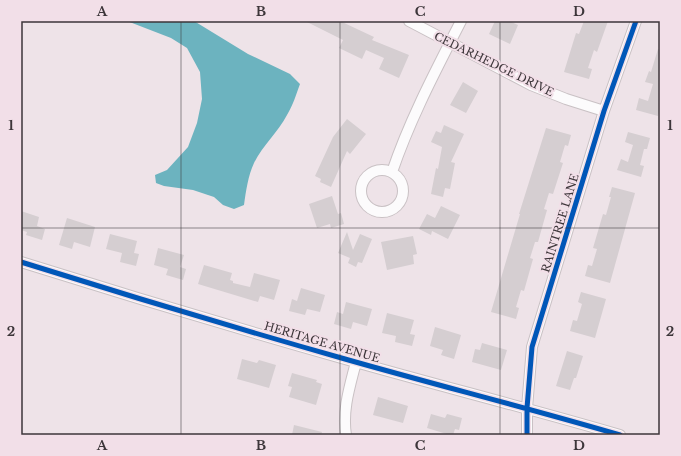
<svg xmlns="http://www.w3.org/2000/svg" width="681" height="456" viewBox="0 0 681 456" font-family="'Libre Baskerville',serif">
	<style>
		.water { fill: #6cb3bf }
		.building { fill: #d5ced1 }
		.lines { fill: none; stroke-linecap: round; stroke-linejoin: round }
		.minor-casing { stroke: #c9c1c4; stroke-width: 12 }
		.minor { stroke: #fcfbfc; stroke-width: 10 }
		.cycleway-casing { stroke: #f2dfe8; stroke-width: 8 }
		.cycleway { stroke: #0057b8; stroke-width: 5 }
		.grid { fill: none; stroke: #3d363a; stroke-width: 1; stroke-opacity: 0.55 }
		.labels { text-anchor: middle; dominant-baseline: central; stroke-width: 4; stroke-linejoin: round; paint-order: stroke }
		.street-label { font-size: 11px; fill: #3d363a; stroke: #f2dfe8 }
		.neatline { fill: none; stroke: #3d363a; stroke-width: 1.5 }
		.grid-label { font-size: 13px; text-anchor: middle; font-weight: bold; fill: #3d363a }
	</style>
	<rect width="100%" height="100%" fill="#eee3e8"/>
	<path class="water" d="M127,21H194L248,54L290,74L300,84C296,95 293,105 287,115C278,132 263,145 254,163C248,176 246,191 244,205L234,209L223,205L214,197L193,190L164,186L156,183L155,175L167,170L188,147L197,123L202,99L200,72L187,48L171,38Z"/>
	<path class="building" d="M305,21H340L374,37L372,40L409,55L399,78L379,69L384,58L366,50L362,59L339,48L343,40Z
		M495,21H509L518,25L510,44L489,34Z
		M584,21H608L597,52L594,50L588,68L592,69L589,79L564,72L576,33L579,34Z
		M658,49H660V110L658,116L636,110L639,98L648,101L653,84L645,82L649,71L651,72Z
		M463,82L478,91L466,113L450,105Z
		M347,119L366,134L350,154L347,151L331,187L320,182L321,179L315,176L333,137Z
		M444,125L464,134L451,162L455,163L450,189L445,188L443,197L431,194L436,168L438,169L442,147L431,142L436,131L441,133Z
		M546,128L571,135L568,146L565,145L560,162L563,163L553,194L549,193L544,209L547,210L538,242H535L530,258L533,259L524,291L521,290L516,307L519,308L516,319L491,312L520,214H519Z
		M628,132L650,138L647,149H644L640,165L644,166L641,177L617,170L621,159L628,162L633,145L625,142Z
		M612,187L635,193L610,283L585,276L588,265L592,266L597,249L593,248L603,214L606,215L611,197H609Z
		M332,196L338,214L341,213L344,224L331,228L330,224L317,228L309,204Z
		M441,206L460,215L448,239L432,231L431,235L419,229L427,214L435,218Z
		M21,211L39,217L37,226L45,229L42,240L26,235L27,232L21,230Z
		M67,218L95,227L90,247L74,242L72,249L59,245Z
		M347,232L353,250L360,234L372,239L362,263L358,262L356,267L348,263L350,258L338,253Z
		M110,234L137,241L134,253L139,254L136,266L120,262L122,253L106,249Z
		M413,236L417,254L413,255L414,264L387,270L381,242Z
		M158,248L184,255L180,267L186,269L183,280L166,275L168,269L154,265Z
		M204,265L232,273L230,280L233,281V283L250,287L254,273L280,280L274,300L260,296L258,302L198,284Z
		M301,288L325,295L320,312L307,309L305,315L289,311L292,299L297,301Z
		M581,292L606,299L595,338L570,331L573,320L577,321L582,304L578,302Z
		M346,302L372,309L367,326L353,322L351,329L334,324L337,312L343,314Z
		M387,313L414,320L410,334L415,335L412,346L395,342L396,336L382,333Z
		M435,327L461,335L454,359L441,355L443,350L430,346Z
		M482,343L507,350L501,370L472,362L475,349L480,350Z
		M567,351L583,356L576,378H574L570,390L556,386Z
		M242,359L257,363L259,360L276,365L269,388L237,379Z
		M292,373L317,380L316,382L322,384L316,405L289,397L292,387L288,386Z
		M378,397L408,406L403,423L373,415Z
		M431,414L445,418L447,414L462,418L459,430L455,429L453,435H450L427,428Z
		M294,425L322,432L321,435H292Z"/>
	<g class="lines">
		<defs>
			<path id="minor" d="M409,21L531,85L566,99L604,111
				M361 191a21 21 0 1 1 42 0a21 21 0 1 1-42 0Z
				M392,172C410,119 436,70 461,21
				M21,262C129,296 236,328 345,359C436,385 528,408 620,435
				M346,435C342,410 350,386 356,362
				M527,435V408L532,347L604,111L636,21"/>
		</defs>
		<use href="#minor" class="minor-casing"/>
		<use href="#minor" class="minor"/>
		<defs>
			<path id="cycleway" d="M21,262C129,296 236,328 345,359C436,385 528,408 620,435
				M527,435V408L532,347L604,111L636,21"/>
		</defs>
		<use href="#cycleway" class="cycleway-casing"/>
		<use href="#cycleway" class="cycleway"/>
	</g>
	<path class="grid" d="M181,21V435M340,21V435M500,21V435M21,228H660"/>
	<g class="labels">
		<g class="street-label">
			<text transform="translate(494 64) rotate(26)">CEDARHEDGE DRIVE</text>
			<text transform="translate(560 223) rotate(-73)">RAINTREE LANE</text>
			<text transform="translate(322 342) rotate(16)">HERITAGE AVENUE</text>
		</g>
	</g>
	<rect width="681" height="456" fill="none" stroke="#f2dfe8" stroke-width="44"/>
	<rect x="22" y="22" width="637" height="412" class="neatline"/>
	<g class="grid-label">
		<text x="102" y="16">A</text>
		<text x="261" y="16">B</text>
		<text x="420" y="16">C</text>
		<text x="579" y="16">D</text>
		<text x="11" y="130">1</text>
		<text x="670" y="130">1</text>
		<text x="11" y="336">2</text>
		<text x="670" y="336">2</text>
		<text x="102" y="450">A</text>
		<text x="261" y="450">B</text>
		<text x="420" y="450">C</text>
		<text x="579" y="450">D</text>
	</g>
</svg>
